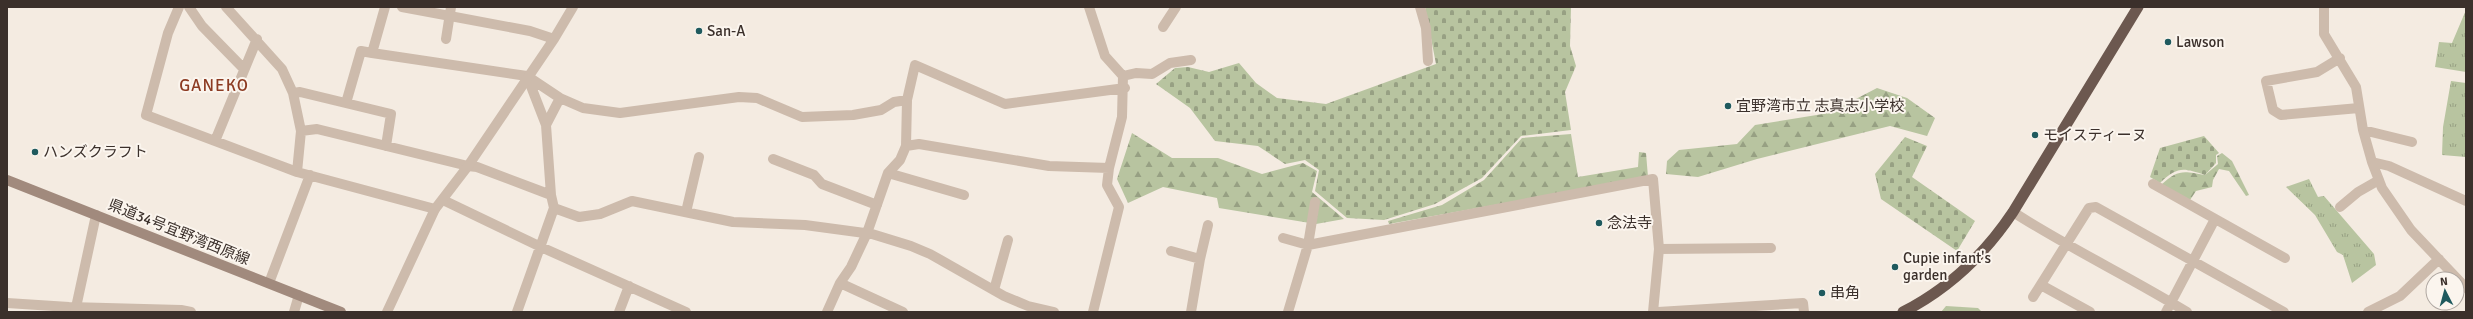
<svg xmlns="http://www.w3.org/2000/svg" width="2473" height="319" viewBox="0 0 2473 319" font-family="Signika,'Noto Sans JP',sans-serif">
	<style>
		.grass { fill: url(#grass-tufts) }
		.forest { fill: url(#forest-firs) }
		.cemetery { fill: url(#cemetery-stones) }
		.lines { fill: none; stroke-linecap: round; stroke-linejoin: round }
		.minor { stroke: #cdbbac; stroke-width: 10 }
		.tertiary { stroke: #cdbbac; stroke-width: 10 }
		.secondary { stroke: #a18a7d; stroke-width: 10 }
		.trunk { stroke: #6c584f; stroke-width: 11 }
		.poi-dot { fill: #1f5a5e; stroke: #fbf5ee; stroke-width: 1.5 }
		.labels { text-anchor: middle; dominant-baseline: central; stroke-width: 4; stroke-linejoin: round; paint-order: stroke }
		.poi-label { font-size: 15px; fill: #3b302b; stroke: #fbf5ee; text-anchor: start }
		.street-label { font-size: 15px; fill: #3b302b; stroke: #fbf5ee }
		.quarter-label { font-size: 17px; letter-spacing: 1px; fill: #8c3b22; stroke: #fbf5ee }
	</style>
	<defs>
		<pattern id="grass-tufts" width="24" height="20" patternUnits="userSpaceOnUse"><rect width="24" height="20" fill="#b8c4a0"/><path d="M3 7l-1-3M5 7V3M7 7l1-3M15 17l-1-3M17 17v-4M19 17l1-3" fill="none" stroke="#97a083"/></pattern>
		<pattern id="forest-firs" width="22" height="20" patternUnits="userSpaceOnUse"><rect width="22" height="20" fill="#b8c4a0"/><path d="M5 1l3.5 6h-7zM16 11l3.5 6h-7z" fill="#97a083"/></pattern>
		<pattern id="cemetery-stones" width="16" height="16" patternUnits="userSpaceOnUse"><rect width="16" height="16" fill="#b8c4a0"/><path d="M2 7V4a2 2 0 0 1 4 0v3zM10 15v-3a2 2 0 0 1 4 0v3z" fill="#97a083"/></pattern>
	</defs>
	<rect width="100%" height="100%" fill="#f4ebe1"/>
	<path class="grass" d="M2466,10V72L2435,67L2439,42L2452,43Z
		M2451,81L2466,83V157L2442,155L2443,127Z
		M2309,179L2318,197L2324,196L2374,254L2376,265L2352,283L2343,255L2337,252L2315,215L2286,187Z"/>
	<path class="forest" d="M1877,88L1907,98L1935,118L1927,136L1890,126L1757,159L1698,177L1666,174L1667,161L1679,150L1737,144L1755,125L1829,113Z
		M1132,133L1172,158H1218L1262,174L1303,163L1317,171L1312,192L1344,219L1316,224L1219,208L1217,198L1163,187L1128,203L1117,179Z
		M1571,134L1578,177L1638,167L1639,152L1646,153L1648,177L1389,224L1388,221L1442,205L1484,180L1522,138Z
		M2222,153L2232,161L2249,195L2246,196L2229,171L2219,169L2213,180L2212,187L2196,191L2190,200L2161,185C2178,169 2183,171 2205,175L2218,164L2217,156Z
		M1946,306L1978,308L1982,312H1941Z"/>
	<path class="cemetery" d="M1425,7H1571L1570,46L1576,66L1565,92L1571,130L1521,136L1482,178L1435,204L1384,220L1347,218L1315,191L1319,170L1305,160L1285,164L1258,146L1215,141L1190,108L1156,84L1175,68L1188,67L1209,72L1239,63L1256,83L1277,98L1326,104L1436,64Z
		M2204,136L2219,153L2216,155V163L2205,175C2183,168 2178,166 2160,183L2150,177L2160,148Z
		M1905,137L1927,146L1912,177L1975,221L1957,251L1881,199L1875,174Z"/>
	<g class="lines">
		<path class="minor" d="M179,7L168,33L146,115L297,172
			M189,7L202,26L244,69
			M226,7L282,69L293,93L301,131L297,172L435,209
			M385,7L372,53L527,76L560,98L583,108L620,113L739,97L757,98L802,117L853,115L881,110L894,102L907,100
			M1089,7L1105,56L1123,76L1122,117L1109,168L1107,185L1119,207L1093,312
			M1420,7L1426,28L1428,61
			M2324,7V34L2356,87L2363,130L2372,162L2382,188L2411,230L2466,288
			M1163,27L1176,7
			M446,39L451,7
			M2340,58L2317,72L2266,81L2273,110L2281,115L2359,108
			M1123,76L1136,73L1152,74L1170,63L1191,60
			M293,93L300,92L391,114L386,146
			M346,103L361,51L372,53
			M546,125L560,98
			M2363,130L2412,142
			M301,131L317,129L468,166L477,167L551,195
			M215,141L257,39
			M906,146L907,100L915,65L1005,104L1125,88
			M773,159L814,175L822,184L877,205
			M2372,162L2389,166L2466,201
			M888,173L964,195
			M2153,184L2285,258
			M443,200L541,247L686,312
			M2340,207L2358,192L2379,180
			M554,208L579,217L600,214L632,201L733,222L805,225L872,234L911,246L930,254L1004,296L1028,306L1054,312
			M686,212L699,157
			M2013,212C2069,248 2130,277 2187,312
			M1283,238L1308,245L1653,179L1659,249
			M1171,251L1200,259L1191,312
			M1200,259L1208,225
			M269,283L310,175
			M840,283L903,312
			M2041,285L2090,312
			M994,290L1008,240
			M2033,297L2089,208L2096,207L2284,312
			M7,303L69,307L181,310L191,312
			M294,312L299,295
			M517,312L554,208L551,195L546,125L527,76
			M619,312L629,286
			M827,312L840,283L851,267L867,233L888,173L900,160L906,146L919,144L1049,166L1109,168
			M1288,312L1308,245L1315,202
			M1653,312L1659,249L1771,248
			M1658,312L1803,303L1804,312
			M2166,312L2215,219
			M2368,312L2400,296L2439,259"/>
		<path class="tertiary" d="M402,7L530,31L554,39
			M75,312L96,215
			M387,312L435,209L468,166L554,39L573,7"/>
		<path class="secondary" d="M7,180L341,312"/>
		<path class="trunk" d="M1903,312C1948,289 1985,254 2013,212L2138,7"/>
	</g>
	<g class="poi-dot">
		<circle cx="699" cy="31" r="4"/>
		<circle cx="2168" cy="42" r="4"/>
		<circle cx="1728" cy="106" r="4"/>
		<circle cx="2035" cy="135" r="4"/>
		<circle cx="35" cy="152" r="4"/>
		<circle cx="1599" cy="223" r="4"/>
		<circle cx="1895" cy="267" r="4"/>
		<circle cx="1822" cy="293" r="4"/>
	</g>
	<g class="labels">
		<g class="poi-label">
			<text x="707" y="31">San-A</text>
			<text x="2176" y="42">Lawson</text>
			<text x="1736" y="106">宜野湾市立 志真志小学校</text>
			<text x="2043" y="135">モイスティーヌ</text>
			<text x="43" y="152">ハンズクラフト</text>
			<text x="1607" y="223">念法寺</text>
			<text x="1903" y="258">Cupie infant's<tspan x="1903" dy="17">garden</tspan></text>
			<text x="1830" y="293">串角</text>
		</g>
		<g class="street-label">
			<text transform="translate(179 232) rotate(22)">県道34号宜野湾西原線</text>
		</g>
		<g class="quarter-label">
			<text x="214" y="85">GANEKO</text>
		</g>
	</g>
	<rect width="2473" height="319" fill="none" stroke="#3b302b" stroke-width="16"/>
	<g transform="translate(2445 291) rotate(354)"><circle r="19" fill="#fbf5ee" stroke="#aea6a0"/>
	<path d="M0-3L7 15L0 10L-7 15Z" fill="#1f5a5e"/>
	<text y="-6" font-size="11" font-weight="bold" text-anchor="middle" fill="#3b302b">N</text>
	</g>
</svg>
